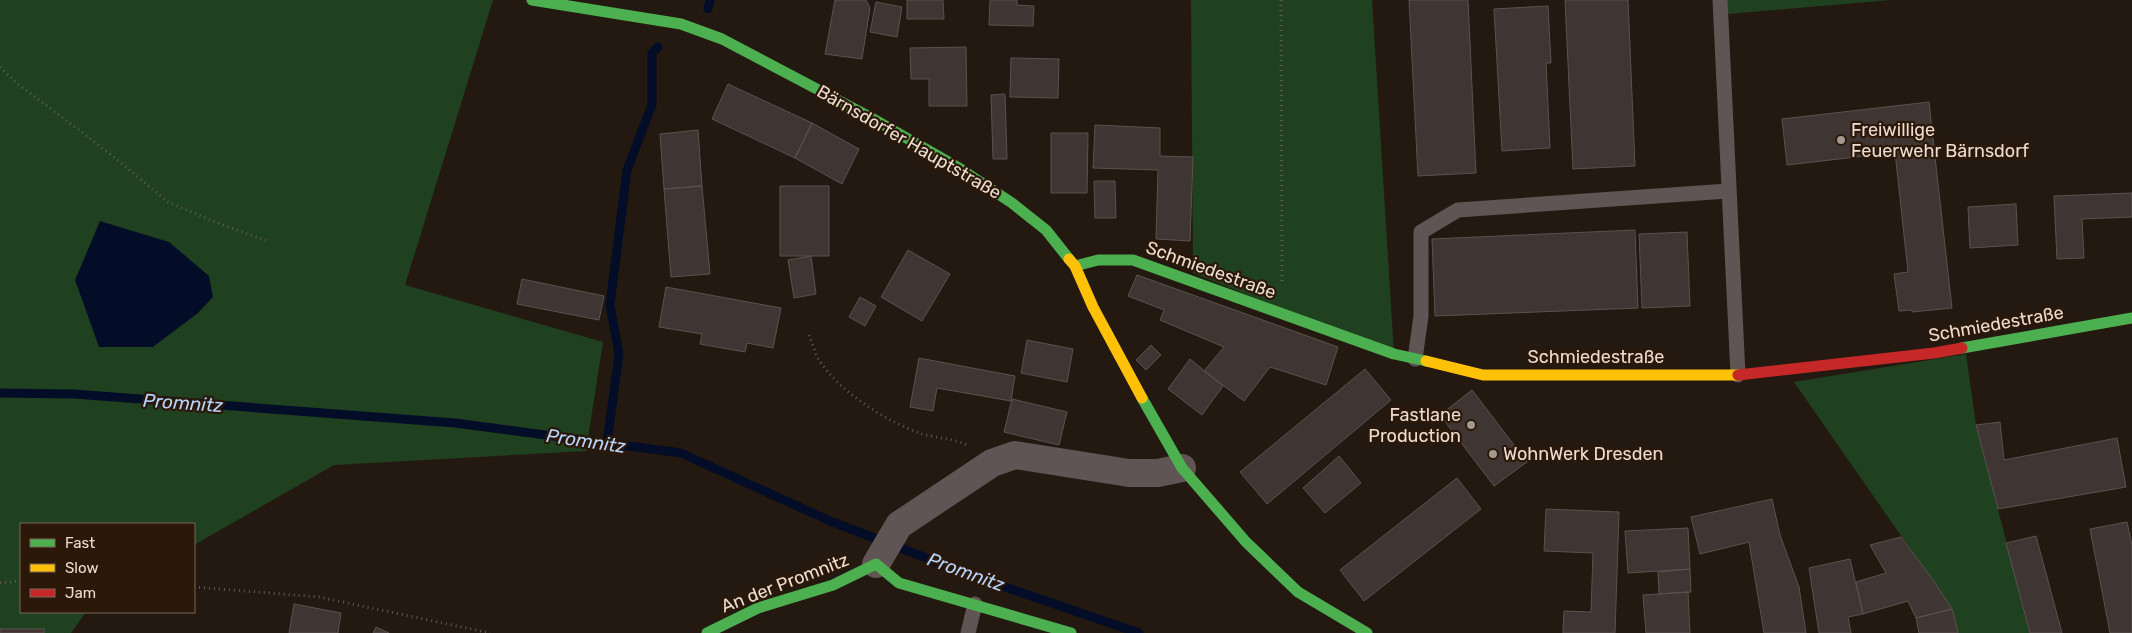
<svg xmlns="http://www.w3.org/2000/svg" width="2132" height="633" viewBox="0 0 2132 633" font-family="Rubik,sans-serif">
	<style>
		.green { fill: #20411f }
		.water { fill: #030d27 }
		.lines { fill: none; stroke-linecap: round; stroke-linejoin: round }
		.stream { stroke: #030d27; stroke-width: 9 }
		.building { fill: #3f3532; stroke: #5c514f }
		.path { stroke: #615855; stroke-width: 3; stroke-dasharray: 1 4; stroke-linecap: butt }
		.lane { stroke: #605554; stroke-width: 15 }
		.street { stroke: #605554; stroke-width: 28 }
		.fast { stroke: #4caf50; stroke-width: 11 }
		.slow { stroke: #ffc107; stroke-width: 11 }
		.jam { stroke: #c62828; stroke-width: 11 }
		.poi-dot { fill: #a5988f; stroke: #2c1808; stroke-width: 2 }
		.labels { text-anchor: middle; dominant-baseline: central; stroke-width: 4.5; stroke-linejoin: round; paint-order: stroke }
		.poi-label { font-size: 18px; fill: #ebddd3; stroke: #2c1808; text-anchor: start }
		.street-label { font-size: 18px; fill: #ebddd3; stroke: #2c1808 }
		.water-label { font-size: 19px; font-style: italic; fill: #b5d5fe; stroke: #2c1808 }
	</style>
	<rect width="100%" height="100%" fill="#241910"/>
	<path class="green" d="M0,0H493L405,285L603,342L586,451L334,465L194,545V524H21V612H86L71,633H0Z
		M1191,0H1372L1394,354L1193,273Z
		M1727,0H1890L1728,14Z
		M1966,354L1976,425L2030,633H1958L1952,609L1794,382Z"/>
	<path class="water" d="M100,221L169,242L209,276L213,297L198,313L153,347H99L75,280Z"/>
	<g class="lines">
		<path class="stream" d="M708,9L710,0
			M0,393L74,394L455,423L681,453L830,521L976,577L1139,633
			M607,443L619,354L610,305L627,170L652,105V53L658,47"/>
	</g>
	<path class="building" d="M835,0H866L870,8L862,59L825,54Z
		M907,0H943L944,19H907Z
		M990,0H1017V5L1034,6L1033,26L989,25Z
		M1409,0H1468L1476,173L1418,176Z
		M1565,0H1628L1635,166L1573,169Z
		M876,2L902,7L897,37L870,32Z
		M1548,6L1551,63H1546L1550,148L1502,151L1494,9Z
		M966,47L967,106H929V79H911L910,48Z
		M1011,58L1059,59L1058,98L1010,97Z
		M728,84L812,123L795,158L712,119Z
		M1005,94L1007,159H993L991,95Z
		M1929,102L1934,148L1787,165L1782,119Z
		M812,123L859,149L842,184L795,158Z
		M1095,125L1160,128V156L1193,157L1190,241L1156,239L1158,170L1093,168Z
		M698,130L702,186L664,189L660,134Z
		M1051,133H1088L1087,193H1051Z
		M1934,148L1952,308L1912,312V310L1899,311L1894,274L1908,272L1895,152Z
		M1094,181H1115L1116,218H1095Z
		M702,186L710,274L671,277L664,189Z
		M780,186H829V256H780Z
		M2132,193V217L2082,219L2084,258L2057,259L2054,196Z
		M2016,204L2018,245L1970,248L1968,207Z
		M1635,230L1638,308L1435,316L1432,239Z
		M1687,232L1690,306L1642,308L1639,234Z
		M908,250L950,274L922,321L881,297Z
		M811,256L816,294L794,298L788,260Z
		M1137,275L1338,347L1326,385L1270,367L1244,401L1204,371L1224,347L1160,320L1164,310L1128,296Z
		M522,279L604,296L599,320L517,304Z
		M666,287L781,308L773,348L747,343L745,352L700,344L702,334L659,327Z
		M860,297L876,306L865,326L849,317Z
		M1027,340L1073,349L1067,382L1021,373Z
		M1151,345L1161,355L1146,370L1136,360Z
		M919,358L1015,376L1011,401L937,388L933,411L910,407Z
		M1190,359L1223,386L1202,415L1168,389Z
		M1365,369L1391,400L1267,504L1240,472Z
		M1472,390L1527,462L1494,486L1440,415Z
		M1012,399L1067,412L1059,445L1004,432Z
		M2000,422L2004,460L2117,438L2126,487L1998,509L1976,425Z
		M1339,456L1361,483L1325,513L1303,488Z
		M1457,478L1481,509L1364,601L1340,570Z
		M1772,499L1780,535L1799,587L1806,633H1764L1749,542L1700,554L1691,517Z
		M1546,509L1619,512L1615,633H1563L1564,611L1591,612L1593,553L1544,551Z
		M2127,522L2132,545V633H2110L2090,529Z
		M1688,528L1690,569L1628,573L1625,531Z
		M2036,536L2062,633H2030L2006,543Z
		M1901,537L1933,580L1952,609L1916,618L1908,601L1863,614L1856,582L1886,573L1870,545Z
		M1850,559L1863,614L1848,617L1851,633H1819L1809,568Z
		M1690,569L1691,592L1659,594L1658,572Z
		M1688,592L1690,633H1646L1643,595Z
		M294,604L341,613L338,633H289Z
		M1952,609L1958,633H1919L1916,618Z
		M376,627L389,633H373Z
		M0,629H44V633H0Z"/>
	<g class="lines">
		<path class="path" d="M1281,0L1282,282
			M0,67L18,84L109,153L168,202L220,224L267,241
			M809,335C812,343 815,353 819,360C840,392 885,421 922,434C937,438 952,438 967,445
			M0,583L21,581
			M194,587L319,597L490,633"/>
		<path class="lane" d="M1720,0L1738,375
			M1415,359L1421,316V232L1458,210L1728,191
			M968,633L975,604"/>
		<path class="street" d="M876,564L899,525L992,463L1015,455L1129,473H1158L1182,468"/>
		<path class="fast" d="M532,0L681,24L722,39L868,116L959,168L1012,203L1046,230L1069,259
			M1075,266L1098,260H1133L1394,354L1426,361
			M1962,348L2132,318
			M1142,398L1182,468L1246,542L1298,592L1367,633
			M707,633L758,608L833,585L876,564L899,583L1071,633"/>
		<path class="slow" d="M1069,259L1075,266L1093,307L1142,398
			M1426,361L1483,375H1738"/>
		<path class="jam" d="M1738,375L1934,353L1962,348"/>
	</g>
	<g class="poi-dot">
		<circle cx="1841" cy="140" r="5"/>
		<circle cx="1471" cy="425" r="5"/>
		<circle cx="1493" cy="454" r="5"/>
	</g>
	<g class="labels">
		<g class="poi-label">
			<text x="1851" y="130">Freiwillige<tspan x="1851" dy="21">Feuerwehr Bärnsdorf</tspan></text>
			<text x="1461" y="415" text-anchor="end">Fastlane<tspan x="1461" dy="21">Production</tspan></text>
			<text x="1503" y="454">WohnWerk Dresden</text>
		</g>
		<g class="street-label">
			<text transform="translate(909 142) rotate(30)">Bärnsdorfer Hauptstraße</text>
			<text transform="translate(1211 270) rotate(20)">Schmiedestraße</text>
			<text transform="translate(1996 324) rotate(-10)">Schmiedestraße</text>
			<text x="1596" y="357">Schmiedestraße</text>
			<text transform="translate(785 583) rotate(-21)">An der Promnitz</text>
		</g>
		<g class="water-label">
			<text transform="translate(183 403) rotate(4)">Promnitz</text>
			<text transform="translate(586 441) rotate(8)">Promnitz</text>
			<text transform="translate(966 572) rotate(20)">Promnitz</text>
		</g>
	</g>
	<rect x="20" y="523" width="175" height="90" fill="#2c1808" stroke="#786759"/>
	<rect x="30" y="539" width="25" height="8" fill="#4caf50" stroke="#786759"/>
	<text x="65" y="548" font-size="15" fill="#ebddd3">Fast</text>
	<rect x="30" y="564" width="25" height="8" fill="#ffc107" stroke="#786759"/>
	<text x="65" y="573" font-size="15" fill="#ebddd3">Slow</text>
	<rect x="30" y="589" width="25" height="8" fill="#c62828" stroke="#786759"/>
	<text x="65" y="598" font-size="15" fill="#ebddd3">Jam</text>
</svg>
